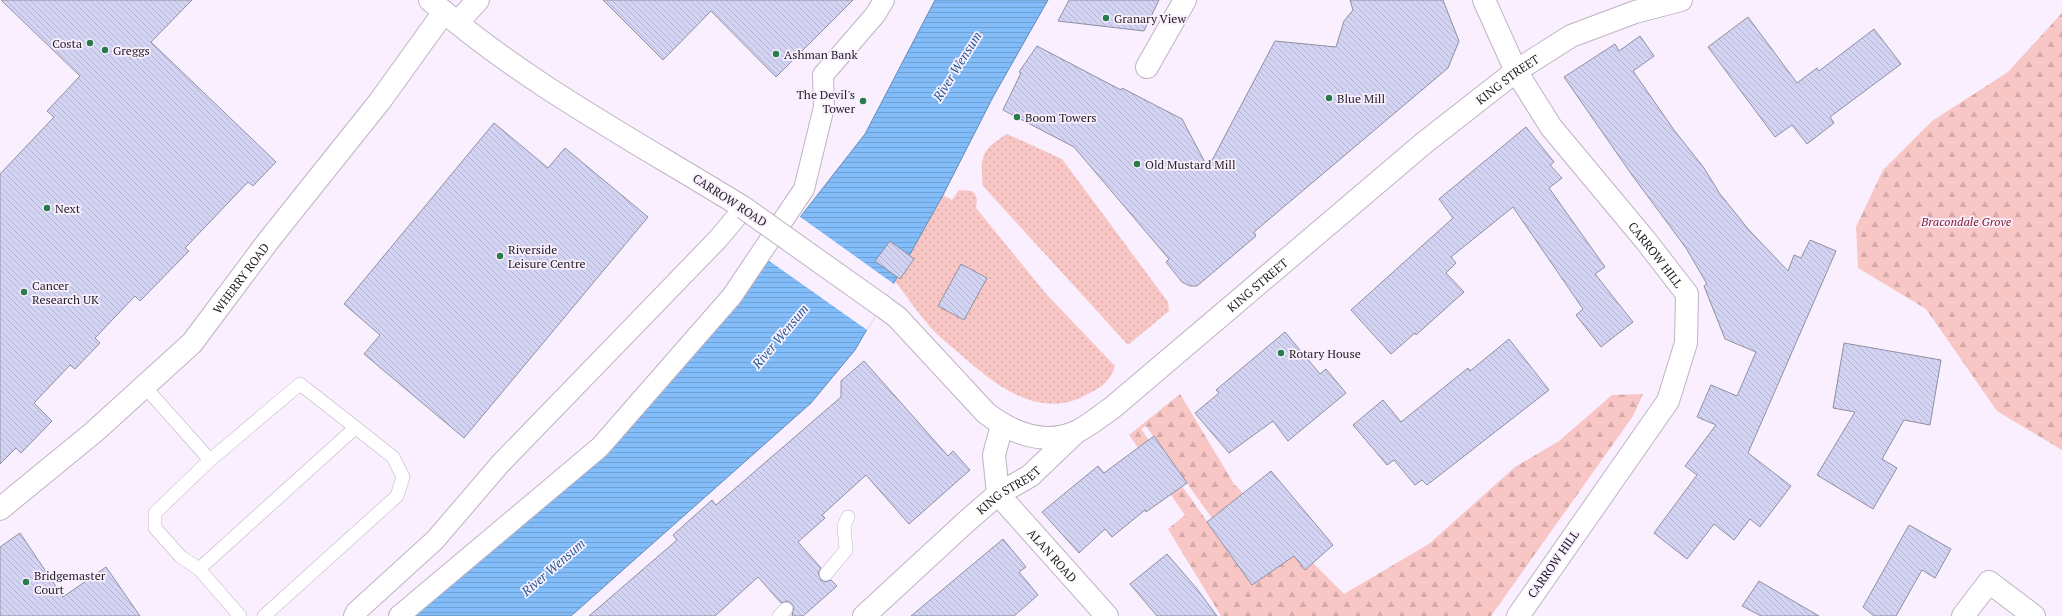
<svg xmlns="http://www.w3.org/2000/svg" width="2062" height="616" viewBox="0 0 2062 616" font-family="'PT Serif',serif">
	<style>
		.green { fill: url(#green-dots) }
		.forest { fill: url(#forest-firs); fill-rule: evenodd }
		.water { fill: url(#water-rules); stroke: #658cb8 }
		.pier { fill: #f9effe }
		.building { fill: url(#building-back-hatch); stroke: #8f90a2 }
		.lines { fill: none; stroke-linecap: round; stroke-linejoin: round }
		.service-casing { stroke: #bfb3c4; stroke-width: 14 }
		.pedestrian-casing { stroke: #bfb3c4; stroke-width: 22 }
		.minor-casing { stroke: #bfb3c4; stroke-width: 24 }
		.tertiary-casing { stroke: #bfb3c4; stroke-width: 24 }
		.primary-casing { stroke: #bfb3c4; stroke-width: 24 }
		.service { stroke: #fff; stroke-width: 13 }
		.pedestrian { stroke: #fff; stroke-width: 20 }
		.minor { stroke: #fff; stroke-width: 22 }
		.tertiary { stroke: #fff; stroke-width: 22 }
		.primary { stroke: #fff; stroke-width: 22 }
		.primary-bridge-casing { stroke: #bfb3c4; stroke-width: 24; stroke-linecap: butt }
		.primary-bridge { stroke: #fff; stroke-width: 22 }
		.poi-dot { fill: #2a7b4c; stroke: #f9effe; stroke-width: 1.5 }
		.labels { text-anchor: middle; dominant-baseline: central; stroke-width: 3.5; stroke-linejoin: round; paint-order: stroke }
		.poi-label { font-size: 12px; fill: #201c22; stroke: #f9effe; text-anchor: start }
		.street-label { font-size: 12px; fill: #201c22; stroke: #f9effe }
		.park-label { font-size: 12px; font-style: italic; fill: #7e1724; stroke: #f9effe }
		.water-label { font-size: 13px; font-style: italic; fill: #205a92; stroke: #f9effe }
	</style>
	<defs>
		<pattern id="green-dots" width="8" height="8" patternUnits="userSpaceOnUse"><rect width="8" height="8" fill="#f7c6c5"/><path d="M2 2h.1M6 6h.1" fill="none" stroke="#d3aaa9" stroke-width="1.8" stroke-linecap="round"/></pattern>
		<pattern id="forest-firs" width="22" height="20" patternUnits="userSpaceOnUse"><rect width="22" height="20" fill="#f7c6c5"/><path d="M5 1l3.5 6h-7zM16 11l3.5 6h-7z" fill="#d3aaa9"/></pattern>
		<pattern id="water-rules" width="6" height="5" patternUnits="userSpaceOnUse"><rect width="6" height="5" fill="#82bcf9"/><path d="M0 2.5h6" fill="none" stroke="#70a1d5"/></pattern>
		<pattern id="building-back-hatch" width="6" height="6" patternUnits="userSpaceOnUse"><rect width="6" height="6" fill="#d3d4f3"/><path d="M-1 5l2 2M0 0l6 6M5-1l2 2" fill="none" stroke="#b5b5d0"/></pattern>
	</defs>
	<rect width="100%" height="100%" fill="#f9effe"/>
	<path class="green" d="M1007,134L1062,159L1168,302L1169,311L1128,345L983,186C980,157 981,150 1007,134Z
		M959,190L972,191L975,194L977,200L976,208L1047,295L1115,366C1109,384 1100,388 1084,396C1037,420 993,383 960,354C950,345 939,337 930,327C918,313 907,297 895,281L943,195L952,200Z"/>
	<path class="forest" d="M2062,13V450L1997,411L1926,309L1858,268L1856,227L1883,170L1932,121L2008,72Z
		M1180,394L1234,484L1344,594L1429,544L1515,467L1559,441L1612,395L1643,394L1633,416L1491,616H1221L1168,529L1185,515L1129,435ZM1146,426L1257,581L1252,584L1141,429Z"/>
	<path class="water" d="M935,0H1048L993,97L943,195L895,281L855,350L811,403L571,616H405L599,447L748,284L865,134Z"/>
	<path class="pier" d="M799,216L894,284L867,330L765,258Z"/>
	<path class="building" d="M1,0H192L151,42L276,162L253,186L248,182L185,248L189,251L140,301L135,296L95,338L100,343L75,369L70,365L34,403L52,421L21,453L16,448L0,464V174L54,117L47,111L80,76Z
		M603,0H853L776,77L711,11L663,60Z
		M1069,0H1159L1144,31L1058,21Z
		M1350,0H1443L1459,41L1448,68L1254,232L1256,236L1197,286H1190L1182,282L1166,262L1169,259L1074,147L1003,110L1021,73L1019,72L1037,46L1121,90L1122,88L1182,119L1208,168L1275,41L1336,47L1344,21L1353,10Z
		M1748,17L1797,83L1817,68L1819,71L1874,29L1901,64L1830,117L1834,123L1807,144L1792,125L1775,137L1708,47Z
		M1640,36L1654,56L1633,71L1674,130L1704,168L1720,194L1749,230L1788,271L1794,255L1801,258L1810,240L1836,251L1748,453L1791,486L1760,527L1750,519L1734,540L1714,524L1687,559L1654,533L1697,475L1685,466L1716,425L1697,417L1711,385L1737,396L1756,352L1725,339L1704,286L1707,284L1686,248L1632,175L1564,77L1615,44L1619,51Z
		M494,123L548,168L565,148L648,217L464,438L364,354L380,335L344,304Z
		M1526,127L1554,162L1550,165L1562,178L1549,188L1605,267L1595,274L1633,322L1601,347L1576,315L1583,309L1513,207L1451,257L1456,263L1446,273L1464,292L1416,335L1415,333L1391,354L1351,310L1453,218L1439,199Z
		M890,241L914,259L900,279L875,261Z
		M961,264L987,278L964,320L938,306Z
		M1285,332L1320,374L1326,369L1346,393L1288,441L1273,421L1229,453L1195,413L1219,393L1216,390Z
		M1509,339L1549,390L1427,485L1422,480L1415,485L1394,460L1387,465L1353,425L1383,400L1401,422L1468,368L1470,371Z
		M1844,343L1941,360L1930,425L1904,420L1882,459L1897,468L1873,509L1817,475L1855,412L1833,408Z
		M864,361L948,456L953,451L970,470L909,524L866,475L822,515L825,518L798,542L821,568L818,573L821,580L825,582L831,580L837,586L803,616H792L794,607L792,604L788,601L781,603L758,577L715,616H589L677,540L673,535L712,500L716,505L841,397V381Z
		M1154,436L1187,483L1146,512L1145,510L1112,537L1105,529L1079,553L1042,512L1098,466L1104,473Z
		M1271,471L1333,545L1305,570L1294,556L1252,585L1207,522Z
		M1909,525L1951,549L1935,578L1922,570L1896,616H1874L1863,607Z
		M20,533L63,597L106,567L140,616H0V547Z
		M1003,539L1026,567L1019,572L1038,595L1014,616H911Z
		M1167,554L1197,589L1217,616H1157L1130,584Z
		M1759,581L1819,616H1761L1742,606Z"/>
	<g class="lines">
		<defs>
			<path id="service" d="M145,387L210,460L300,384L393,457L403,477L397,496L264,616
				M199,569L181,557L155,528V513L210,460
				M826,574L846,550L844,526L848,517
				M240,616L199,569L355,428
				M779,616L786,609"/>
			<path id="pedestrian" d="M354,616L356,612L435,540L501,463L718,239L744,208
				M399,616L600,447L732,296L804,189L824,107L823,75L875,15L884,0"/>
			<g id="minor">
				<path id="s1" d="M1484,0L1516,71L1551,127L1646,241L1687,294L1686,343L1668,401L1518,616"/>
				<path d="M1147,67L1185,0"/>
				<path id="s2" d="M998,494L1107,616"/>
				<path id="s3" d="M0,509L94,432L192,343L269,240L380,101L444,12"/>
				<path d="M1963,616L1989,582L2034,616"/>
			</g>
			<g id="tertiary">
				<path d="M458,22L478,0"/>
				<path d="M998,494L994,455L1002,425"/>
				<path id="s4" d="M864,616L967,521L998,494L1030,476L1075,433"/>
			</g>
			<g id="primary">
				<path d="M430,0C523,82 639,143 744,208"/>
				<path id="s5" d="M882,306L897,317L986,413C1012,433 1044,446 1076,432C1089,426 1100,416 1112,408L1424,143L1516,71L1571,36L1635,12L1681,0"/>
			</g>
		</defs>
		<use href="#service" class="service-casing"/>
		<use href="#pedestrian" class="pedestrian-casing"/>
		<use href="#minor" class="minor-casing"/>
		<use href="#tertiary" class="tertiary-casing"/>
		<use href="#primary" class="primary-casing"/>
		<use href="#service" class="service"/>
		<use href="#pedestrian" class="pedestrian"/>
		<use href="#minor" class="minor"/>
		<use href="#tertiary" class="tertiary"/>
		<use href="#primary" class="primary"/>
		<defs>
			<path id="primary-bridge" d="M744,208L882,306"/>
		</defs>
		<use href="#primary-bridge" class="primary-bridge-casing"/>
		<use href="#primary-bridge" class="primary-bridge"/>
	</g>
	<g class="poi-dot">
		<circle cx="1106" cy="18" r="4"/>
		<circle cx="90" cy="43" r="4"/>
		<circle cx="105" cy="50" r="4"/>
		<circle cx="776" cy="54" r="4"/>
		<circle cx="1329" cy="98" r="4"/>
		<circle cx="863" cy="101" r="4"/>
		<circle cx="1017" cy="117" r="4"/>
		<circle cx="1137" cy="164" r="4"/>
		<circle cx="47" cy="208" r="4"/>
		<circle cx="500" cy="256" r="4"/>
		<circle cx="24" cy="292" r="4"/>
		<circle cx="1281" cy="353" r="4"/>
		<circle cx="26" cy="582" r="4"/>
	</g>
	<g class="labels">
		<g class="poi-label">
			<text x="1114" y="18">Granary View</text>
			<text x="82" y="43" text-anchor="end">Costa</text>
			<text x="113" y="50">Greggs</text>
			<text x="784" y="54">Ashman Bank</text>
			<text x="855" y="94" text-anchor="end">The Devil's<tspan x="855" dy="14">Tower</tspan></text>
			<text x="1337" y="98">Blue Mill</text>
			<text x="1025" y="117">Boom Towers</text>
			<text x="1145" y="164">Old Mustard Mill</text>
			<text x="55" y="208">Next</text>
			<text x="508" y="249">Riverside<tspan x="508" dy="14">Leisure Centre</tspan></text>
			<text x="32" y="285">Cancer<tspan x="32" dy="14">Research UK</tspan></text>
			<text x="1289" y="353">Rotary House</text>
			<text x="34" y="575">Bridgemaster<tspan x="34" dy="14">Court</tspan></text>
		</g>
		<g class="street-label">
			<text stroke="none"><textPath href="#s5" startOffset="804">KING STREET</textPath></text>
			<text transform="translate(730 200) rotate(33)">CARROW ROAD</text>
			<text stroke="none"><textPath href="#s1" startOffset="309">CARROW HILL</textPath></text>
			<text stroke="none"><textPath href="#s3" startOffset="335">WHERRY ROAD</textPath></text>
			<text stroke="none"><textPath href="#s5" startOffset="480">KING STREET</textPath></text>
			<text stroke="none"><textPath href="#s4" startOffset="192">KING STREET</textPath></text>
			<text stroke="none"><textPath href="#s2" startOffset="82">ALAN ROAD</textPath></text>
			<text transform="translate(1553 564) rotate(-55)">CARROW HILL</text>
		</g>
		<g class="park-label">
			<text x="1966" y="221">Bracondale Grove</text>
		</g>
		<g class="water-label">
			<text transform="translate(957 66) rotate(-58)">River Wensum</text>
			<text transform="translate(780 336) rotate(-50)">River Wensum</text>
			<text transform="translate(553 567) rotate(-41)">River Wensum</text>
		</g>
	</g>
</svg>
